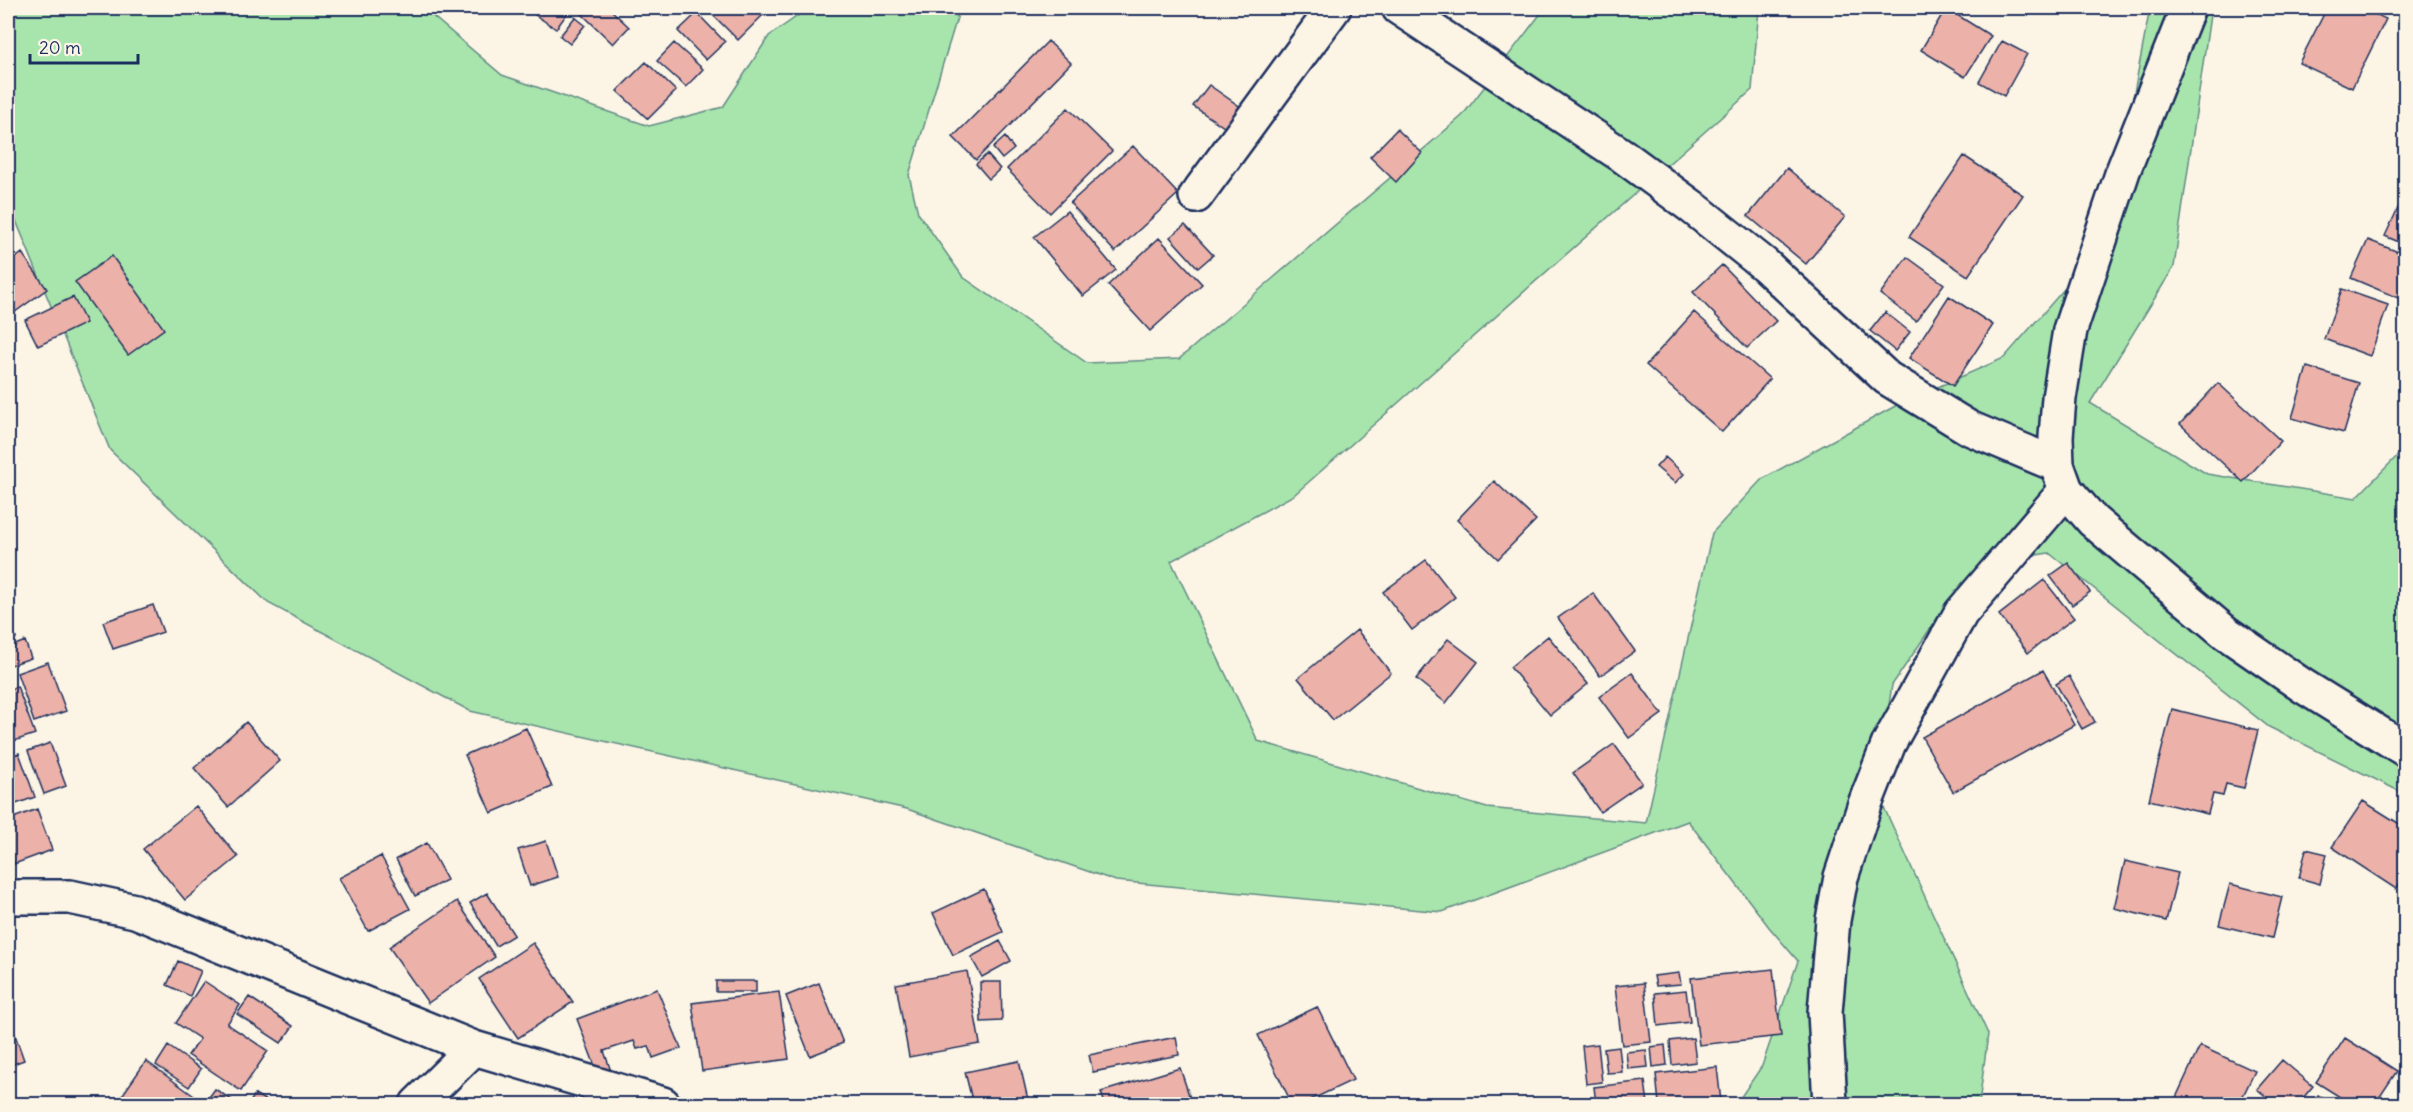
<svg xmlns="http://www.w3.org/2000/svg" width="2413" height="1112" viewBox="0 0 2413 1112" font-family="Delius,sans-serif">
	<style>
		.green { fill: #a8e5ac; stroke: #628a85; stroke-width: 1.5 }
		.building { fill: #ecb1a8; stroke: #1b2f5e; stroke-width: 1.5 }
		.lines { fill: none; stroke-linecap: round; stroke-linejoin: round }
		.minor-casing { stroke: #1b2f5e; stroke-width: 38 }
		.major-casing { stroke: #1b2f5e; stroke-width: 38 }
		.minor { stroke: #fcf5e5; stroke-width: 33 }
		.major { stroke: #fcf5e5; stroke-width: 33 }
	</style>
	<rect width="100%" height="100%" fill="#fcf5e5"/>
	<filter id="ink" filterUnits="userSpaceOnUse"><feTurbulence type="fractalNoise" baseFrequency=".0167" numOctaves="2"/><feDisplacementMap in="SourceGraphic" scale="12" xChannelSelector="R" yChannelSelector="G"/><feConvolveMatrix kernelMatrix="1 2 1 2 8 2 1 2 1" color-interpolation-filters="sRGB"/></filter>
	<g filter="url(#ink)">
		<path class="green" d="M8,8H423L502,75L649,126L723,107L769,36L809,8H960L909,175L918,213L963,277L1087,363L1179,359L1462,116L1545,8H1759L1752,90L1294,495L1171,561L1258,741L1487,808L1646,823L1712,533L1762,479L1899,404L2004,358L2106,241L2150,8H2211L2174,267L2090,403L2207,474L2356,498L2405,448V794L2269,727L2049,553L1996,561L1953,595L1892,685L1876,790L1988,1034L1979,1104H1736L1762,1066L1798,961L1769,927L1688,821L1442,912L1116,881L907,809L470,711L268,603L110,450L8,201Z"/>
		<path class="building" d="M525,8H571L556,29Z
			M589,8H609L629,27L613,44L582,14Z
			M706,8H770L738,40Z
			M1946,8L1991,36L1965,77L1921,50Z
			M2327,8H2362L2386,19L2352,88L2299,63Z
			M697,13L725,42L706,60L678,31Z
			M575,17L585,25L570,44L560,36Z
			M1048,41L1071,63L976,160L953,137Z
			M2002,41L2027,54L2004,96L1979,82Z
			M674,43L703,69L686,87L657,61Z
			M646,62L676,91L648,119L617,91Z
			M1209,85L1242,108L1227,129L1193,106Z
			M1068,108L1112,151L1050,213L1007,169Z
			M1397,129L1422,153L1396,182L1370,157Z
			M1005,137L1014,149L1002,159L993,148Z
			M1133,146L1178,194L1115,252L1070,203Z
			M987,154L1000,169L989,179L976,164Z
			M1964,156L2023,195L1968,276L1909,237Z
			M1787,168L1845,217L1806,264L1748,216Z
			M2406,191V245L2385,236Z
			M1067,211L1116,270L1083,296L1034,237Z
			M1185,225L1213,255L1198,268L1170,237Z
			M1159,238L1202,284L1150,331L1108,285Z
			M2368,240L2406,255L2405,301L2351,278Z
			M22,253L47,289L8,317V264Z
			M112,256L164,329L128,355L75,282Z
			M1907,257L1944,284L1916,321L1880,294Z
			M1722,265L1776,321L1747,348L1693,292Z
			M2342,289L2388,305L2370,356L2324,339Z
			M1949,296L1993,325L1953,386L1909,358Z
			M73,297L86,323L38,346L25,320Z
			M1694,312L1770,379L1722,432L1646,365Z
			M1885,312L1910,332L1895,351L1870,331Z
			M2307,367L2359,383L2344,433L2292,418Z
			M2218,383L2281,441L2243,482L2180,424Z
			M1665,457L1684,474L1675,483L1656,467Z
			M1494,481L1536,520L1498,559L1457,520Z
			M1426,560L1455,597L1412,630L1383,592Z
			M2068,563L2090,592L2072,605L2050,576Z
			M2044,580L2074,618L2028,653L1999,615Z
			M1593,593L1635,651L1600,676L1558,618Z
			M153,605L163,632L113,649L103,622Z
			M8,616L16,638L8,641Z
			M1357,630L1391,673L1333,720L1298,678Z
			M1548,636L1588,684L1550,715L1510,667Z
			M1448,639L1478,662L1446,703L1416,679Z
			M25,641L31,658L8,666V648Z
			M48,662L66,711L34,722L17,673Z
			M2043,670L2074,725L1953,792L1922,737Z
			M1632,673L1662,714L1629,738L1599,697Z
			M2069,676L2095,722L2082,729L2056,684Z
			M17,686L35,734L8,743V690Z
			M2172,709L2258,730L2244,788L2226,784L2223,796L2213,794L2208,814L2149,800Z
			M246,722L280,761L228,807L194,768Z
			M526,728L552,787L491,813L465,755Z
			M50,743L66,786L44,794L28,751Z
			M1614,744L1642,783L1600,812L1573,773Z
			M19,753L35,797L8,807V757Z
			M2363,801L2406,828V874L2396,889L2332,847Z
			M196,806L238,857L185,900L143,849Z
			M37,809L52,850L14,864L8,847V820Z
			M546,841L558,877L530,886L518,850Z
			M427,843L447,880L415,896L396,859Z
			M2306,849L2327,854L2320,884L2299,878Z
			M381,856L410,909L368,931L339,878Z
			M2125,861L2178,873L2166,921L2114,908Z
			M2230,884L2282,897L2272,938L2219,925Z
			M984,889L1003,932L953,955L933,913Z
			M487,893L514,935L496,946L470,903Z
			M457,901L495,957L428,1003L389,947Z
			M1000,941L1011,961L982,977L971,957Z
			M533,943L573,1002L518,1038L479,979Z
			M178,961L201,971L190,996L167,985Z
			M1773,969L1781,1036L1699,1045L1691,978Z
			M967,971L980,1044L909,1057L896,984Z
			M1679,973L1681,984L1656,986L1654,976Z
			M204,981L240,1005L227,1024L268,1051L241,1091L188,1055L200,1039L176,1023Z
			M716,981H756V992H716Z
			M980,982H1001L1002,1021L981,1022Z
			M819,983L843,1043L810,1056L786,996Z
			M1644,983L1651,1042L1622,1045L1615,986Z
			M657,989L681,1048L653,1058L649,1046L637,1049L634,1041L604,1051L612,1074L600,1079L577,1019Z
			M1686,990L1690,1022L1658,1026L1655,993Z
			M779,992L789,1059L702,1071L692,1003Z
			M249,997L293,1026L281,1043L237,1014Z
			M1317,1007L1353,1080L1302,1104H1292L1258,1035Z
			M8,1015L24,1060L8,1066Z
			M1176,1037L1179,1055L1093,1072L1089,1055Z
			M1693,1038L1696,1062L1672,1065L1670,1041Z
			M2345,1038L2397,1071L2375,1104H2351L2316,1082Z
			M1598,1044L1602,1082L1586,1084L1582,1046Z
			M1665,1045L1667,1065L1653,1067L1651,1047Z
			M168,1046L201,1069L189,1087L156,1065Z
			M2200,1046L2255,1071L2239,1104H2173Z
			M1619,1047L1622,1072L1607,1073L1604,1049Z
			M1646,1050L1648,1067L1628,1069L1626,1052Z
			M2282,1060L2313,1086L2298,1104H2275L2257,1089Z
			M146,1061L201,1101L198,1104H131L121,1097Z
			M1019,1061L1029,1104H973L965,1072Z
			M1717,1067L1721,1102L1659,1104L1656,1074Z
			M1180,1068L1192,1104H1105L1101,1092Z
			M1645,1081L1648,1104H1596L1594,1087Z
			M215,1089L238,1104H204Z
			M255,1094L271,1104H249Z
			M2318,1095L2333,1104H2312Z"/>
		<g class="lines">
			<defs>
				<path id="minor" d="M1399,8L1623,156L1691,206L1765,265L1887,378L1969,428L2057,465
					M1196,196L1334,8
					M8,897H70L135,911L474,1048L663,1104
					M417,1104L474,1048
					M1830,1104L1825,1012L1833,920L1841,877L1865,804L1889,743L1961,613L2066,490"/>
				<path id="major" d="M2188,8L2123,171L2070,330L2059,398L2056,437L2057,465L2066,490L2093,521L2226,633L2303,686L2406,750"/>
			</defs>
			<use href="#minor" class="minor-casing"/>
			<use href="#major" class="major-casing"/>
			<use href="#minor" class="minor"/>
			<use href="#major" class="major"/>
		</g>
	</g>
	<rect width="2413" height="1112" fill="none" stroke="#fcf5e5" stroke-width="30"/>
	<rect x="15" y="15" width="2383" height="1082" fill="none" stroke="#1b2f5e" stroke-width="2" filter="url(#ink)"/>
	<path d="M30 54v9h108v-9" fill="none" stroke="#1b2f5e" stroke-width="3"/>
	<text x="39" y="54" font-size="18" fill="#1b2f5e" stroke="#fcf5e5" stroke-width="4.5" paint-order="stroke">20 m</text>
</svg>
